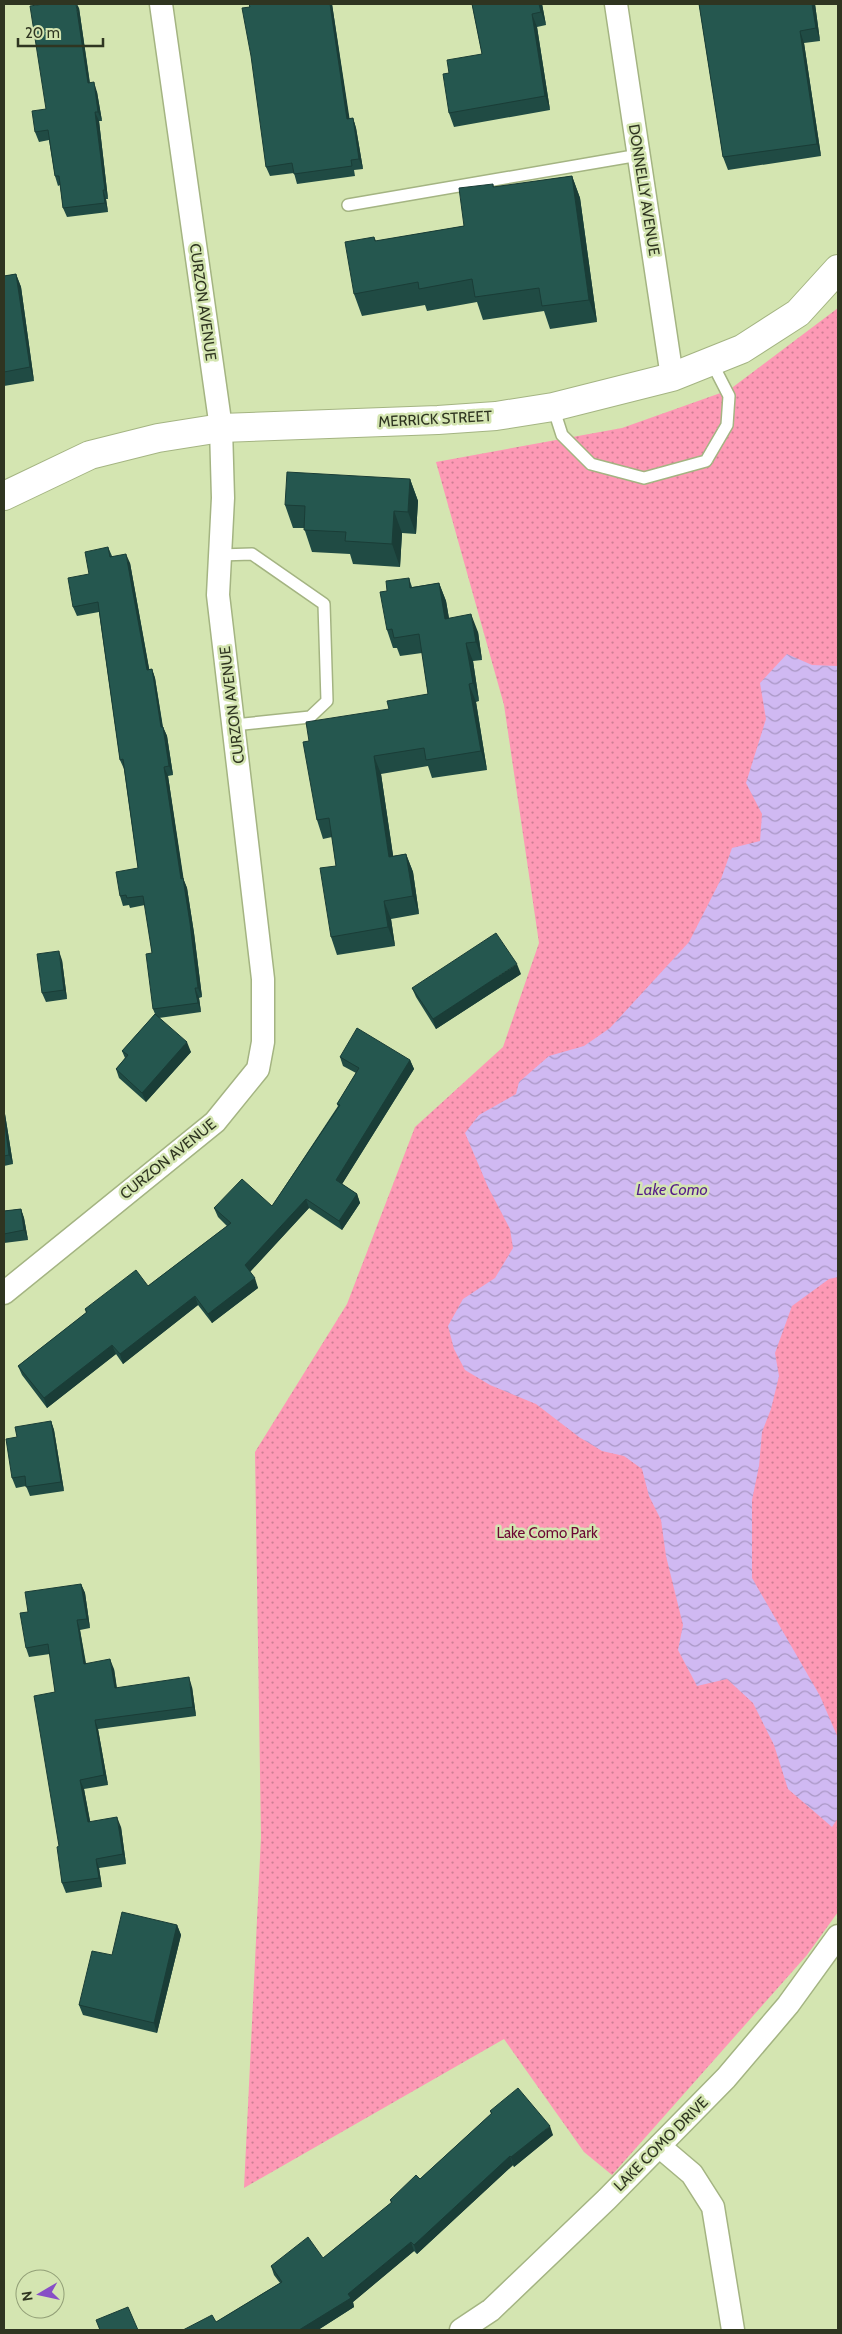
<svg xmlns="http://www.w3.org/2000/svg" width="842" height="2334" viewBox="0 0 842 2334" font-family="Cabin,sans-serif">
	<style>
		.park { fill: url(#park-dots) }
		.water { fill: url(#water-waves) }
		.lines { fill: none; stroke-linecap: round; stroke-linejoin: round }
		.lane-casing { stroke: #a4b482; stroke-width: 14 }
		.street-casing { stroke: #a4b482; stroke-width: 25 }
		.secondary-casing { stroke: #a4b482; stroke-width: 30 }
		.lane { stroke: #fff; stroke-width: 11 }
		.street { stroke: #fff; stroke-width: 22 }
		.secondary { stroke: #fff; stroke-width: 28 }
		.wall { fill: #204b44 }
		.shaded-wall { fill: #1a3d37 }
		.building { fill: #25574f; stroke: #1a3d37 }
		.labels { text-anchor: middle; dominant-baseline: central; stroke-width: 5; stroke-linejoin: round; paint-order: stroke }
		.street-label { font-size: 15px; fill: #2f3521; stroke: #d4e5b1 }
		.park-label { font-size: 15px; fill: #6c0734; stroke: #d4e5b1 }
		.water-label { font-size: 16px; font-style: italic; fill: #551c89; stroke: #d4e5b1 }
	</style>
	<defs>
		<pattern id="park-dots" width="8" height="8" patternUnits="userSpaceOnUse" patternTransform="scale(1.25)"><rect width="8" height="8" fill="#fd99b5"/><path d="M2 2h.1M6 6h.1" fill="none" stroke="#cd7e93" stroke-width="1.8" stroke-linecap="round"/></pattern>
		<pattern id="water-waves" width="16" height="10" patternUnits="userSpaceOnUse" patternTransform="scale(1.25)"><rect width="16" height="10" fill="#d0b9f2"/><path d="M0 5q4-4 8 0t8 0" fill="none" stroke="#a997c4"/></pattern>
	</defs>
	<rect width="100%" height="100%" fill="#d4e5b1"/>
	<path class="park" d="M838,308V1912L807,1955L612,2175L584,2152L504,2039L244,2188L261,1837L255,1452L347,1304L415,1127L503,1047L539,943L504,705L436,462L622,428L729,390Z"/>
	<path class="water" d="M787,654L812,665L838,666V1277L829,1279L792,1306L775,1353L779,1376L771,1409L762,1432L759,1466L752,1500V1578L820,1696L838,1738V1818L832,1827L788,1789L774,1745L753,1703L727,1679L697,1686L678,1650L683,1625L666,1556L661,1520L649,1496L642,1469L624,1456L602,1451L579,1437L536,1404L490,1385L465,1370L454,1349L448,1326L463,1299L495,1278L513,1248L510,1229L488,1187L465,1133L479,1115L516,1094L519,1082L549,1056L584,1046L610,1028L689,942L721,879L732,848L760,841L762,814L746,783L766,719L760,683Z"/>
	<g class="lines">
		<defs>
			<path id="lane" d="M348,205L639,155
				M553,407L562,435L591,464L644,478L706,461L727,425L729,396L711,361
				M220,555L252,554L324,604L327,701L310,717L234,725"/>
			<path id="street" d="M616,4L672,377
				M4,1293L215,1122L258,1069L263,1042V979L218,595L223,498L221,428L161,4
				M659,2146L692,2174L713,2207L733,2330
				M461,2330L491,2310L607,2199L726,2078L788,2005L838,1936"/>
			<path id="secondary" d="M4,496L90,455L158,438L221,428L438,420L496,416L553,407L672,377L742,349L798,313L838,269"/>
		</defs>
		<use href="#lane" class="lane-casing"/>
		<use href="#street" class="street-casing"/>
		<use href="#secondary" class="secondary-casing"/>
		<use href="#lane" class="lane"/>
		<use href="#street" class="street"/>
		<use href="#secondary" class="secondary"/>
	</g>
	<path class="wall" d="M249,4H332L349,119L353,118L356,128L363,169L354,170L355,176L297,184L294,173L270,176L266,167Z
		M472,4H542L546,25L537,27L550,110L454,127L449,113V73L482,54Z
		M699,4H815L820,41L804,43L821,156L728,170L723,157Z
		M79,8L90,83L97,92L102,121H99L108,199H106L108,212L67,217L63,208L60,185L58,186L55,176L49,140L39,142L35,132L46,109Z
		M572,176L580,198L597,322L550,329L544,311L483,320L477,302L427,311L425,305L362,316L354,294L374,237L376,241L464,226L493,184L494,187Z
		M16,274L21,287L34,381L4,386V276Z
		M410,479L418,501L416,534L402,533L400,567L353,564L350,554L312,552L304,528H293L285,505Z
		M108,547L112,556L130,563L149,669H152L155,678L163,727L167,736L173,775L168,776L183,878L187,888L194,933L202,997L199,998L201,1012L159,1018L191,1052L146,1102L119,1078L116,1069L125,1058L122,1051L155,1014L153,1009L152,953L145,905L130,908L129,905L123,906L120,896L138,868L124,769L120,760L99,612L77,616L73,607Z
		M409,578L412,587L439,583L446,601L449,618L478,632L482,660L473,661L479,701L476,702L487,770L432,778L428,766L381,774L393,856L406,854L413,872L419,914L391,919L395,946L337,955L331,937L336,866L332,837L323,839L317,820L309,741L428,694L422,653L400,656L397,648H393L387,630V591Z
		M62,960L67,999L46,1002L42,993Z
		M521,974L436,1029L416,997L412,988Z
		M340,1057L410,1060L414,1069L342,1184L357,1194L360,1203L342,1230L309,1208L250,1272L258,1288L212,1323L198,1305L123,1364L116,1354L47,1408L22,1375L18,1366L86,1313L85,1309L148,1286L227,1226L218,1217L214,1208L272,1206L338,1106L337,1104L356,1073L343,1066Z
		M4,1110L5,1114L13,1164L4,1166Z
		M21,1209L24,1218L28,1240L4,1243V1211Z
		M51,1421L54,1430L64,1491L30,1496L26,1486L16,1488L12,1478L17,1437Z
		M81,1584L85,1593L90,1628L80,1630L86,1663L114,1669L117,1688L192,1687L196,1716L98,1729L108,1785L84,1789L90,1822L121,1827L126,1864L99,1868L102,1887L66,1893L62,1883L59,1846L55,1692L50,1654L29,1657L26,1648L28,1612Z
		M177,1925L181,1935L157,2033L83,2015L79,2005L112,1955Z
		M490,2111L553,2135L514,2167L513,2165L417,2254L414,2251L353,2302L354,2307L318,2330H183L216,2322L280,2283L274,2275L271,2266L323,2258L391,2203L390,2200L420,2179L491,2114Z"/>
	<path class="shaded-wall" d="M76,4H77L79,8L91,92L88,83Z
		M330,4H332L351,128L347,119Z
		M539,4H542L546,25L541,12Z
		M812,4H815L820,41L816,28Z
		M532,14L537,27L550,110L545,96Z
		M800,31L804,43L821,156L817,144Z
		M94,82L97,92L102,121L98,112Z
		M95,112L99,121L108,199L105,190Z
		M353,118L356,128L363,169L359,159Z
		M572,176L580,198L597,322L589,300Z
		M103,190L106,199L108,212L105,203Z
		M16,274L21,287L34,381L30,367Z
		M410,479L418,501L416,534L408,512Z
		M394,511L402,533L400,567L392,544Z
		M126,554L130,563L151,679L147,670Z
		M439,583L446,601L452,637L445,619Z
		M471,614L478,632L482,660L476,642Z
		M466,643L473,661L479,701L473,683Z
		M152,669L155,678L164,736L161,727Z
		M469,684L476,702L487,770L481,751Z
		M163,727L167,736L173,775L169,766Z
		M374,756L381,774L396,875L389,857Z
		M164,767L168,776L185,888L181,879Z
		M406,854L413,872L419,914L413,896Z
		M183,878L187,888L194,933L202,997L198,988Z
		M384,901L391,919L395,946L388,927Z
		M59,951L62,960L67,999L64,990Z
		M517,964L521,974L436,1029L433,1019Z
		M195,988L199,998L201,1012L198,1003Z
		M187,1042L191,1052L146,1102L142,1093Z
		M410,1060L414,1069L339,1189L336,1180Z
		M4,1110L5,1114L13,1164L9,1155L4,1117Z
		M357,1194L360,1203L342,1230L339,1221Z
		M306,1199L309,1208L248,1274L245,1265Z
		M21,1209L24,1218L28,1240L24,1230Z
		M255,1278L258,1288L212,1323L208,1314Z
		M195,1296L198,1305L123,1364L120,1354Z
		M112,1345L116,1354L47,1408L44,1398Z
		M51,1421L54,1430L64,1491L61,1482Z
		M81,1584L85,1593L90,1628L87,1619Z
		M77,1620L80,1630L87,1673L84,1664Z
		M110,1659L114,1669L118,1698L115,1688Z
		M189,1677L192,1687L196,1716L193,1707Z
		M95,1720L98,1729L108,1785L104,1775Z
		M80,1780L84,1789L92,1831L88,1822Z
		M117,1817L121,1827L126,1864L123,1854Z
		M96,1859L99,1868L102,1887L99,1878Z
		M177,1925L181,1935L157,2033L154,2023Z
		M550,2126L553,2135L514,2167L511,2157Z
		M510,2156L513,2165L417,2254L414,2245Z
		M411,2242L414,2251L353,2302L354,2307L318,2330H299L348,2294Z"/>
	<path class="building" d="M44,4H76L88,83L94,82L98,112H95L105,190H103L105,203L63,208L59,176H55L48,130L35,132L32,111L46,109L30,6Z
		M249,4H330L347,119L353,118L359,159L351,160L352,166L294,174L292,163L266,167L251,56L242,8L250,7Z
		M472,4H539L541,12L532,14L545,96L449,113L443,74L449,73L447,60L482,54Z
		M699,4H812L816,28L800,31L817,144L723,157Z
		M572,176L589,300L542,306L539,288L475,297L472,279L419,289L418,282L354,294L345,242L374,237L375,241L464,226L459,188L493,184V187Z
		M16,274L30,367L4,372V276Z
		M287,472L410,479L408,512L394,511L392,544L345,541L346,532L304,530L305,506L285,505Z
		M108,547L110,557L126,554L147,670L152,669L161,727H163L169,766L164,767L181,879L183,878L190,923L198,988H195L198,1003L153,1009L146,954L152,953L143,896L127,898L126,895L120,896L116,872L138,868L123,759L120,760L98,602L73,607L68,578L89,574L85,552Z
		M409,578L410,588L439,583L445,619L471,614L476,642L466,643L473,683L469,684L481,751L426,760L424,748L374,756L389,857L406,854L413,896L384,901L388,927L331,937L320,868L336,866L329,818L317,820L303,742L309,741L306,722L389,709L387,701L428,694L419,634L394,638L392,629L387,630L380,592L387,591L386,581Z
		M496,933L517,964L433,1019L412,988Z
		M59,951L64,990L42,993L37,954Z
		M155,1014L187,1042L142,1093L116,1069L128,1055L122,1051Z
		M357,1028L410,1060L336,1180L357,1194L339,1221L306,1199L245,1265L255,1278L208,1314L195,1296L120,1354L112,1345L44,1398L18,1366L87,1312L85,1309L136,1270L148,1286L231,1223L214,1208L242,1179L272,1206L340,1105L337,1104L359,1068L340,1057Z
		M4,1117L9,1155L4,1156Z
		M21,1209L24,1230L4,1234V1211Z
		M51,1421L61,1482L26,1487L25,1476L12,1478L6,1439L17,1437L15,1427Z
		M81,1584L87,1619L77,1620L84,1664L110,1659L115,1688L189,1677L193,1707L95,1720L104,1775L80,1780L88,1822L117,1817L123,1854L96,1859L99,1878L62,1883L57,1847L59,1846L34,1696L55,1692L48,1644L26,1648L20,1613L28,1612L25,1592Z
		M122,1912L177,1925L154,2023L79,2005L92,1951L112,1955Z
		M518,2088L550,2126L511,2157L510,2156L414,2245L411,2242L348,2294L351,2298L299,2330H183L212,2315L216,2322L282,2282L271,2266L308,2237L323,2258L392,2202L390,2200L416,2175L420,2179L492,2113L490,2111Z
		M128,2307L138,2330H100L96,2320Z"/>
	<g class="labels">
		<g class="street-label">
			<text transform="translate(644 190) rotate(81)">DONNELLY AVENUE</text>
			<text transform="translate(203 302) rotate(82)">CURZON AVENUE</text>
			<text transform="translate(435 419) rotate(-3)">MERRICK STREET</text>
			<text transform="translate(232 705) rotate(-97)">CURZON AVENUE</text>
			<text transform="translate(168 1159) rotate(-39)">CURZON AVENUE</text>
			<text transform="translate(661 2144) rotate(-45)">LAKE COMO DRIVE</text>
		</g>
		<g class="park-label">
			<text x="547" y="1533">Lake Como Park</text>
		</g>
		<g class="water-label">
			<text x="672" y="1189">Lake Como</text>
		</g>
	</g>
	<rect width="842" height="2334" fill="none" stroke="#2f3521" stroke-width="10"/>
	<g transform="translate(40 2294) rotate(261)"><circle r="24" fill="#d4e5b1" stroke="#929f77"/>
	<path d="M0-4L9 19L0 12L-9 19Z" fill="#874fc6"/>
	<text y="-8" font-size="14" font-weight="bold" text-anchor="middle" fill="#2f3521">N</text>
	</g>
	<path d="M18 38v8h85v-8" fill="none" stroke="#2f3521" stroke-width="2.5"/>
	<text x="25" y="38" font-size="15" fill="#2f3521" stroke="#d4e5b1" stroke-width="4" paint-order="stroke">20 m</text>
</svg>
